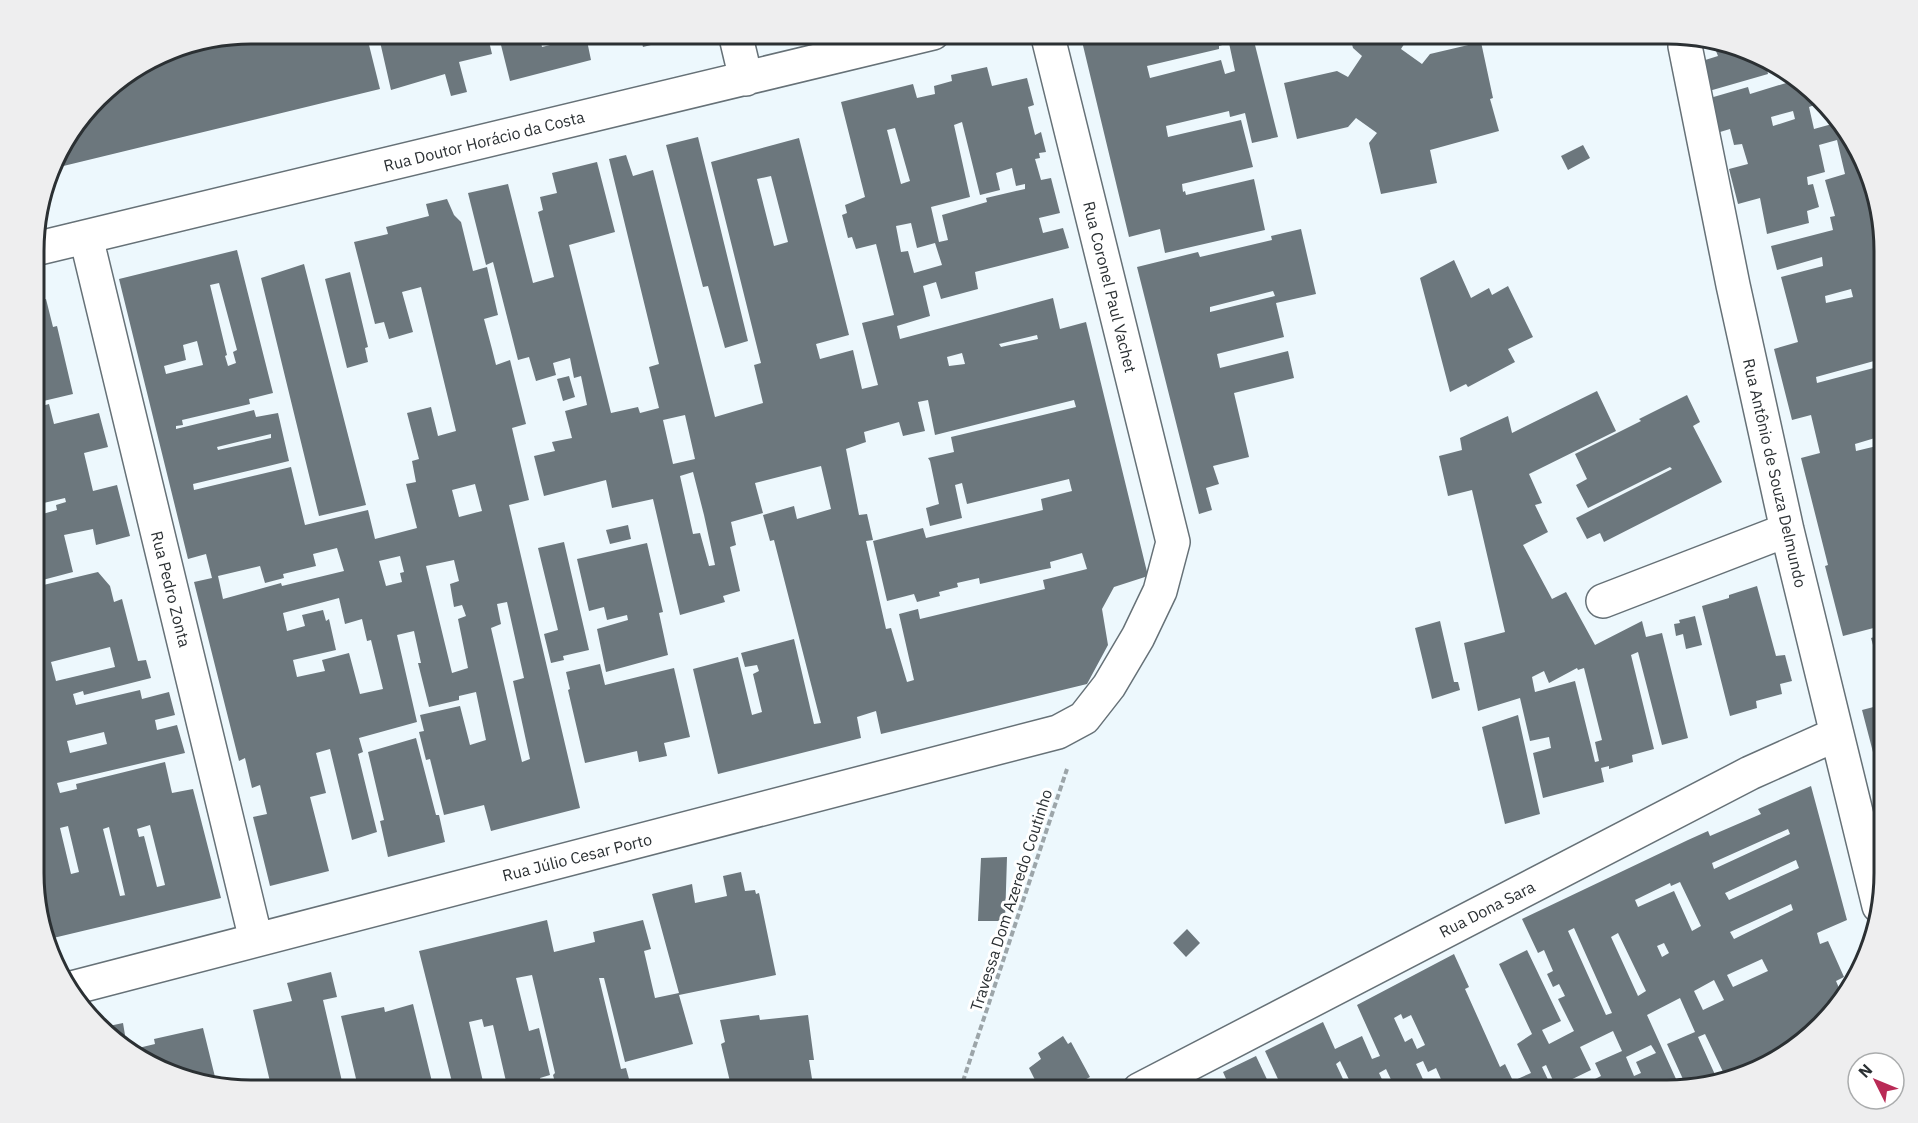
<svg xmlns="http://www.w3.org/2000/svg" width="1918" height="1123" viewBox="0 0 1918 1123" font-family="'IBM Plex Sans',sans-serif">
	<style>
		.building { fill: #6c777d; fill-rule: evenodd }
		.lines { fill: none; stroke-linecap: round; stroke-linejoin: round }
		.minor-casing { stroke: #667177; stroke-width: 36 }
		.path { stroke: #9ca5a9; stroke-width: 4; stroke-dasharray: 6 3; stroke-linecap: butt }
		.minor { stroke: #fff; stroke-width: 33 }
		.labels { text-anchor: middle; dominant-baseline: central; stroke-width: 6; stroke-linejoin: round; paint-order: stroke }
		.street-label { font-size: 16px; fill: #2b3033; stroke: #fff }
		.rim { fill: none; stroke: #2b3033; stroke-width: 3 }
	</style>
	<rect width="100%" height="100%" fill="#edf8fd"/>
	<path class="building" d="M251,33H366L380,89L51,169L56,154L107,87L168,49Z
		M378,33H487L492,54L459,62L467,92L451,96L445,74L391,90Z
		M498,33H539L542,47L586,36L591,60L510,81Z
		M627,33H694V34L643,47L640,36L628,38Z
		M1080,33H1252L1278,137L1252,143L1245,113L1230,117L1229,111L1166,126L1168,137L1241,120L1253,167L1182,184L1183,192L1185,191L1186,195L1254,179L1265,230L1165,253L1160,229L1129,237ZM1229,43L1235,71L1225,74L1221,60L1150,78L1147,66L1219,49V46Z
		M1349,33H1407L1408,38L1401,49L1422,64L1430,54L1481,42L1493,98L1490,99L1499,131L1430,150L1437,183L1381,194L1369,143L1377,133L1356,118L1348,127L1297,139L1284,83L1337,71L1348,77L1362,56L1353,48Z
		M1714,46L1765,59L1768,74L1709,91L1702,61L1718,56Z
		M987,67L992,86L1027,78L1034,105L1028,107L1035,135L1041,132L1046,152L1039,153L1040,158L1035,159L1041,180L1051,178L1060,213L1039,218L1043,233L1063,228L1069,248L975,272L978,289L941,299L936,282L923,286L930,316L897,326L900,339L1053,298L1060,329L1086,322L1148,576L1114,587L1102,609L1108,645L1087,684L881,734L876,711L857,717L861,738L718,774L693,669L738,657L752,715L762,712L753,674L759,671L757,665L745,667L741,653L794,639L814,724L821,723L774,540L770,541L763,515L794,506L797,519L831,509L821,466L755,483L763,513L731,522L736,545L730,547L740,591L723,596L725,602L680,615L653,499L612,508L606,480L544,496L534,456L555,451L552,442L572,438L565,411L587,405L581,376L574,378L570,358L553,363L556,375L536,381L529,357L518,360L493,262L486,265L468,193L508,184L533,283L554,277L538,212L543,210L540,197L557,193L552,173L597,162L615,232L569,245L611,413L638,407L640,413L659,408L649,367L659,364L609,159L626,155L633,176L653,170L715,417L763,403L754,365L761,363L711,162L799,138L849,335L816,344L820,359L853,350L862,389L878,385L862,323L894,315L876,244L856,249L852,237L848,238L842,215L847,213L845,205L865,197L841,102L913,84L917,98L935,94L934,86L952,81L951,75ZM962,122L980,195L1000,190L996,173L1012,168L1016,186L1025,184V189L986,198L987,202L942,215L948,240L939,242L931,207L970,197L954,125ZM895,128L910,181L901,184L887,130ZM771,176L788,242L774,246L757,179ZM911,223L917,248L935,243L942,265L914,273L908,251L901,252L896,226ZM1037,335L1038,339L1001,347L999,344ZM962,353L965,364L949,366L947,357ZM928,400L935,435L1074,400L1076,407L951,437L954,452L928,458L930,461L939,504L926,508L930,526L962,518L955,485L962,483L967,504L1069,479L1072,491L1041,499L1043,510L926,538L923,528L873,541L887,601L914,594L917,602L940,596L939,592L958,587L957,583L979,578L980,584L1041,570L1051,568L1050,562L1082,553L1087,569L1043,580L1045,589L920,619L918,609L899,614L914,680L907,682L891,628L886,629L866,541L873,540L867,514L859,515L846,449L866,442L864,432L899,422L903,436L925,431L918,402ZM685,415L695,459L673,464L663,420ZM693,472L704,515L715,565L709,566L700,533L693,534L680,476Z
		M1796,80L1820,103L1809,107L1814,129L1832,124L1829,112L1848,130L1885,236V358L1816,377L1817,383L1885,365V435L1855,444L1856,451L1885,444V472L1879,474L1880,481L1885,479V511L1881,512L1882,520H1885V625L1843,636L1825,566L1828,565L1801,458L1820,453L1811,415L1792,420L1774,349L1798,342L1781,277L1823,266L1822,257L1777,270L1771,246L1833,230L1830,217L1835,216L1825,180L1845,174L1837,140L1819,145L1825,172L1807,177L1808,185L1813,184L1819,207L1807,211L1809,223L1767,234L1760,198L1738,204L1729,169L1748,164L1742,144L1734,145L1730,129L1720,132L1710,98L1748,87L1750,94ZM1793,111L1795,119L1773,126L1771,117ZM1851,289L1853,297L1826,303L1825,296Z
		M698,137L748,341L725,348L708,286L703,287L666,145Z
		M1583,145L1590,158L1568,170L1561,156Z
		M447,199L454,215L461,222L473,271L487,267L498,315L484,319L492,349L496,365L510,360L526,424L512,428L529,500L509,505L580,808L491,831L484,805L444,815L430,759L426,760L419,732L424,731L420,715L460,706L470,745L486,740L476,692L459,696V700L429,707L418,663H421L414,631L397,635L417,722L359,738L363,752L358,754L377,832L352,840L330,749L316,753L326,793L310,797L329,871L270,886L253,817L267,814L260,785L252,788L245,758L239,761L194,582L212,578L206,554L188,559L119,279L237,250L273,393L249,399L250,404L182,420L183,425L176,426V429L254,410L256,417L278,413L289,461L193,484L194,490L291,467L305,525L368,510L375,539L417,528L406,484L416,482L412,461L419,459L407,413L431,407L438,436L456,431L421,287L402,292L413,332L389,339L384,322L375,324L354,242L388,234L386,227L429,216L426,204ZM219,283L237,350L233,352L236,363L228,366L225,356L227,355L210,285ZM197,341L203,365L166,374L164,366L186,360L183,345ZM271,434V438L218,450L217,447ZM475,484L482,511L459,517L452,490ZM337,548L344,571L282,586L281,583L223,599L218,576L260,566L265,583L284,578L283,574L316,566L313,554ZM400,556L404,572L400,573L402,582L386,586L379,561ZM454,560L459,581L450,584L454,607L462,605L466,616L458,619L468,668L452,673L426,566ZM339,598L345,624L362,619L367,641L371,640L383,689L360,694L349,653L322,660L325,671L297,677L293,660L336,650L329,619L326,621L323,610L302,615L305,626L287,631L283,613ZM507,602L524,678L513,681L530,759L522,762L491,628L501,624L497,604Z
		M1301,229L1316,294L1276,303L1284,337L1217,354L1220,368L1288,351L1294,378L1234,393L1249,457L1213,466L1219,484L1206,488L1212,510L1199,514L1137,267L1198,252L1200,257L1272,240L1271,236ZM1273,291L1275,296L1210,312V307Z
		M1454,260L1471,298L1489,288L1492,295L1508,286L1533,337L1508,349L1515,362L1468,387L1466,384L1450,392L1420,278Z
		M304,264L366,505L319,516L261,278Z
		M350,272L368,347L365,348L368,362L347,368L325,279Z
		M46,299L53,327L57,326L73,394L35,403V301Z
		M569,376L575,397L563,401L557,379Z
		M1597,391L1616,431L1529,474L1542,503L1535,505L1548,532L1523,545L1552,599L1566,592L1595,645L1642,621L1646,637L1662,633L1688,738L1662,745L1638,652L1631,655L1654,749L1632,755L1633,762L1609,769V766L1601,768L1604,782L1543,798L1533,753L1551,748L1549,737L1530,741L1520,698L1478,711L1464,643L1505,632L1472,490L1448,496L1439,456L1462,450L1460,438L1508,416L1512,433ZM1577,668L1578,670L1584,668L1602,740L1595,742L1599,761L1595,762L1575,681L1535,692L1532,677L1544,671L1549,683Z
		M1687,395L1700,422L1693,426L1722,482L1604,542L1600,533L1587,539L1576,518L1672,469L1670,467L1588,508L1576,485L1587,479L1575,454L1641,421L1639,419Z
		M49,404L54,424L99,413L108,447L84,453L93,491L117,485L130,536L96,545L93,529L64,535L73,572L35,582V516L57,510L56,505L66,502L65,498L35,505V479L43,477L40,464L35,466V408Z
		M628,525L631,539L610,544L606,530Z
		M564,542L589,650L563,656L564,660L551,663L544,634L558,630L538,548Z
		M647,543L663,612L659,613L668,655L606,672L597,629L628,620L627,615L607,620L604,607L589,611L577,559Z
		M98,572L110,586L114,602L122,599L138,661L146,660L151,678L84,695L83,691L73,694L76,705L140,690L142,699L169,692L175,715L155,720L157,730L177,725L185,753L57,783L60,793L77,789L76,784L165,762L172,793L193,789L221,898L49,939L35,900V587ZM110,647L115,667L56,681L51,662ZM104,732L107,744L70,753L67,741ZM150,825L165,885L157,887L144,836L139,837L137,829ZM68,826L79,872L71,874L60,828ZM109,827L125,895H126L120,896L103,829Z
		M1757,586L1776,656L1785,655L1792,681L1780,684L1782,694L1756,701L1757,708L1730,716L1702,606L1729,598V595Z
		M1695,616L1702,645L1686,649L1683,634L1676,636L1674,624L1680,623L1679,620Z
		M1440,621L1454,682H1458L1460,690L1432,699L1415,628Z
		M1885,634V698H1884L1876,667L1879,666L1871,638Z
		M600,664L605,685L674,668L690,737L664,743L667,756L639,762L637,751L585,763L568,690L570,689L566,672Z
		M1885,704V753L1874,756L1862,710Z
		M1518,715L1540,814L1505,824L1482,727Z
		M416,738L436,815H439L445,842L388,857L380,821L384,820L368,752Z
		M1811,786L1847,920L1817,933L1820,944L1828,941L1844,977L1836,981L1842,995L1811,1026L1803,1030L1804,1033L1794,1043V1041L1782,1046L1785,1052L1776,1061L1725,1076L1705,1034L1698,1037L1717,1079L1687,1088L1667,1044L1695,1032L1680,998L1647,1015L1681,1090H1573L1601,1076L1595,1063L1622,1051L1613,1031L1580,1047L1591,1070L1556,1087L1546,1065L1542,1067L1553,1090H1517L1513,1081L1531,1073L1517,1044L1532,1034L1499,964L1527,950L1561,1021L1542,1030L1549,1044L1574,1031L1558,999L1565,996L1559,984L1553,987L1547,974L1553,971L1544,950L1538,953L1522,919L1688,840L1708,831L1710,836L1761,814L1758,809ZM1788,829L1790,834L1714,869L1712,863ZM1796,860L1799,868L1729,900L1725,893ZM1680,882L1701,926L1692,931L1674,891L1638,907L1635,900L1670,883L1671,886ZM1791,904L1793,910L1734,939L1730,932ZM1574,928L1612,1013L1606,1015L1568,931ZM1618,933L1646,991L1638,996L1611,937ZM1664,943L1669,953L1662,957L1657,946ZM1762,959L1768,971L1733,987L1727,975ZM1714,980L1724,1000L1703,1010L1694,991ZM1651,1045L1656,1053L1636,1062L1641,1073L1634,1076L1626,1057Z
		M1007,857L1005,921H978L981,858Z
		M741,872L745,891L755,890L756,894L759,893L776,975L679,995L693,1044L625,1062L604,978H599L621,1069L626,1068L632,1090H557L553,1075L555,1073L532,975L516,978L529,1031L539,1028L550,1075L540,1078L543,1090H508L493,1025L484,1027L482,1019L469,1022L485,1090H454L419,951L547,920L554,952L595,942L593,932L643,920L651,949L644,951L655,998L679,993L652,894L692,884L695,903L727,896L723,876Z
		M1187,929L1200,943L1186,957L1173,943Z
		M1454,954L1469,987L1465,989L1500,1067L1505,1064L1513,1081L1497,1090H1437L1444,1086L1436,1068L1428,1072L1423,1061L1416,1064L1428,1090H1396L1386,1069L1379,1073L1387,1090H1354L1340,1061L1336,1064L1343,1079L1338,1081L1342,1090H1283L1265,1051L1323,1022L1335,1049L1362,1036L1372,1059L1380,1056L1357,1005ZM1401,1014L1403,1019L1411,1015L1425,1045L1417,1049L1412,1038L1405,1042L1394,1018Z
		M331,972L337,997L323,1000L344,1090H272L253,1010L292,1001L287,983Z
		M413,1004L434,1090H346L358,1087L341,1016L384,1007L385,1012Z
		M759,1015L760,1020L808,1015L814,1060H809L813,1085L776,1090H732L721,1044L725,1042L720,1020Z
		M123,1023L125,1035L116,1037L111,1032L109,1026Z
		M203,1028L216,1081L142,1061L130,1050L155,1044L154,1039Z
		M1063,1036L1068,1044L1071,1042L1090,1077L1066,1090H1040L1029,1068L1041,1059L1038,1053Z
		M1256,1056L1272,1090H1231L1223,1072Z
		M1216,1083L1219,1090H1201Z"/>
	<g class="lines">
		<defs>
			<path id="minor" d="M735,33L746,79
				M1686,38L1685,46L1733,285L1787,530L1879,906
				M86,237L256,940
				M35,249L933,33
				M1603,601L1787,530
				M68,989L1058,732L1084,718L1109,686L1138,637L1160,591L1173,542L1047,33
				M1139,1090L1750,773L1837,734"/>
		</defs>
		<use href="#minor" class="minor-casing"/>
		<path class="path" d="M960,1090L1067,769"/>
		<use href="#minor" class="minor"/>
	</g>
	<g class="labels">
		<g class="street-label">
			<text transform="translate(484 141) rotate(-14)">Rua Doutor Horácio da Costa</text>
			<text transform="translate(1110 287) rotate(76)">Rua Coronel Paul Vachet</text>
			<text transform="translate(1775 473) rotate(77)">Rua Antônio de Souza Delmundo</text>
			<text transform="translate(171 589) rotate(76)">Rua Pedro Zonta</text>
			<text transform="translate(577 857) rotate(-14)">Rua Júlio Cesar Porto</text>
			<text transform="translate(1011 900) rotate(-72)">Travessa Dom Azeredo Coutinho</text>
			<text transform="translate(1487 909) rotate(-27)">Rua Dona Sara</text>
		</g>
	</g>
	<path d="M0 0H1918V1123H0ZM251 44H1667A207 207 0 0 1 1874 251V873A207 207 0 0 1 1667 1080H251A207 207 0 0 1 44 873V251A207 207 0 0 1 251 44Z" fill="#eeeeef" fill-rule="evenodd"/>
	<path class="rim" d="M251 44H1667A207 207 0 0 1 1874 251V873A207 207 0 0 1 1667 1080H251A207 207 0 0 1 44 873V251A207 207 0 0 1 251 44Z"/>
	<g transform="translate(1876 1081) rotate(313)"><circle r="28" fill="#ffffff" stroke="#aaacad" stroke-width="1.5"/>
	<path d="M0-4.5L10 22L0 15L-10 22Z" fill="#b92a56"/>
	<text y="-9" font-size="16" font-weight="bold" text-anchor="middle" fill="#2b3033">N</text>
	</g>
</svg>
